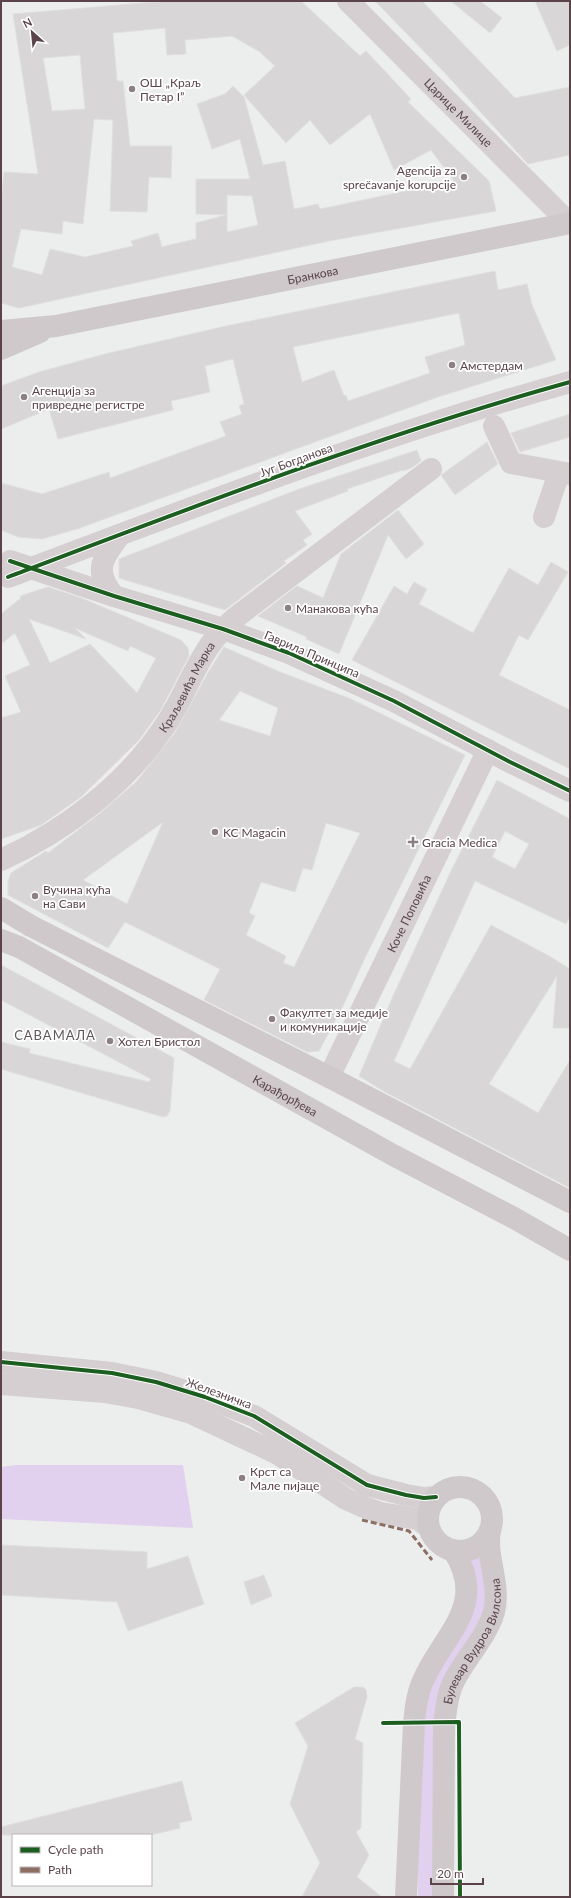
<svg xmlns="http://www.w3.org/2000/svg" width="571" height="1898" viewBox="0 0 571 1898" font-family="Lato,sans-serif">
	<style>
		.green { fill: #e2d0ef }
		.building { fill: #d8d6d6; stroke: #dfdfde; fill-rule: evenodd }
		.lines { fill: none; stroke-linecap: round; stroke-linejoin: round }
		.minor { stroke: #d5cfd1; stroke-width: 22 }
		.major { stroke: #d0c9cb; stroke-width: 22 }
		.quiet { stroke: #8d6e63; stroke-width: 3; stroke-dasharray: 6 3; stroke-linecap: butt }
		.cycleway-casing { stroke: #fff; stroke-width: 6 }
		.cycleway { stroke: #1b5e20; stroke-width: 4 }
		.poi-dot { fill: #8d8083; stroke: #fff; stroke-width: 1.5 }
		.labels { text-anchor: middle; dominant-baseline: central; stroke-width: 3.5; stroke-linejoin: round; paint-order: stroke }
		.poi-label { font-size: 12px; fill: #5a444a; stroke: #fff; text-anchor: start }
		.street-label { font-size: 12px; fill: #5a444a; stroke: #fff }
		.neighbourhood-label { font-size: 13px; letter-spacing: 1px; fill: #61585a; stroke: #fff }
	</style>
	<rect width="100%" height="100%" fill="#eceeed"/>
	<path class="green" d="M16,1465H183L193,1528L1,1519V1467Z
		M482,1551L487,1606L454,1667L434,1897H418L419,1733L424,1693L459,1631L463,1554Z"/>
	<path class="building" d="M166,1H301L360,56L366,51L411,99L408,102L489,181L496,211L329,241L19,308L1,303V205L4,172L38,174L13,14ZM165,28L167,55L186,54L185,40L232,36L260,52L275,66L244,95L286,143L310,120L330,145L370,114L394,170L431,150L454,181L320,209L318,204L294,209L285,161L263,165L244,97L233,86L225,94L197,104L212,149L240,139L250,179H196V214L226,215L196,223V239L182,242L162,247L158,233L131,241L133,246L85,257L50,249L42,275L12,267L21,229L62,234L63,221L83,224L94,119L113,120L110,211L147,212L149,177L171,178L172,146H130L123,81H117L113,33ZM80,55L85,109L52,111L43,58ZM227,195L252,196L258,225L227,232Z
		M375,1H422L515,98L570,87V155L528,164L443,71Z
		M451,1H480L502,18L490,33Z
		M535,1H570V45L557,51Z
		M495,271L498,290L527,284L532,305L556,360L438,397L80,528L42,539L18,537L1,530V483L42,494L109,472L110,478L226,436L220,422L242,414L239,406L244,404L233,359L205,366L210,392L171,401L173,410L58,439L49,409L1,429V386L39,372L105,354L226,326ZM459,313L465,345L425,357L430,373L348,401L346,395L344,396L334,370L302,382L293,347Z
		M570,414V437L520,452L511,433Z
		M487,442L498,464L455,495L441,475Z
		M417,450L421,461L411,468L403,471V470L347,489L348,491L295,511L312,534L303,540L307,545L284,561L286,563L225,610L119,578V559L299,489Z
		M398,510L424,544L406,559L388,535L339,654L306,639L307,637L258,616L297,586L323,598L341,554Z
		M551,562L568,572L528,640L519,635L499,675L570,710V769L352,660L394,586L407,594L414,582L427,589L419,604L473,633L509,568L538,585Z
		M48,587L79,597L181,640L188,648L189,656L160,711L139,740L81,797L41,825L1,839V718L21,712L5,676L30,665L15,633L1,644V614L21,598L20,596ZM29,619L86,639L75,628L128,651L130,646L156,658L137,693L90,644L50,663Z
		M224,647L280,672L351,699L465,755L365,958L343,1006L319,1051L307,1052L204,1000L220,969L125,922L108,948L8,895V882L11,873L46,851L48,853L99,814L136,782L174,734L209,671ZM240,691L278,708L270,736L219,720ZM163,822L127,904L83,880ZM326,823L360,833L294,967L283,963L286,956L246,935L255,916L249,913L261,882L295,892L303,868L312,870Z
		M497,780L570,819V916L566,924L475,881L394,1061L410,1069L491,925L549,956L570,969V1028H553L557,976L489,1084L538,1113L570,1060V1188L385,1092L359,1076L393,996L451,871ZM505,831L529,844L515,869L492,857Z
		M1,965L174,1058L170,1111L167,1116L163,1117L1,1069V1042L30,1049L29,1053L149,1082L151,1079L1,1000Z
		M1,1545L147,1552V1569L188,1556L204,1604L128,1631L117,1602L1,1595Z
		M264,1575L272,1596L251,1605L244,1582Z
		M354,1687H363L366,1690L367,1697L355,1739L363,1743L361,1828L356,1832L369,1855L357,1877L382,1897H302L320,1863L290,1804L308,1746L295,1723Z
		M182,1781L192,1820L179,1823L180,1828L151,1835H1V1827Z"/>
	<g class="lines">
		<g class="minor">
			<path id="s1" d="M348,1L569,223"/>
			<path d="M494,426L511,463L570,474"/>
			<path d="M544,517L559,473"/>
			<path d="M10,561L114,596L223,629L289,653L394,701L510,762L570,791"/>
			<path d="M8,577C193,507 379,435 570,382"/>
			<path d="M114,596C93,571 102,559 119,536"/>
			<path id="s2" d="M1,860C65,831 125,785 164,727C182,701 192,671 210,645C217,635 226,626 235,618L431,469"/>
			<path id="s3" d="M329,1077L488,750"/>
			<path d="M1,1362L112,1373L156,1382L205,1397L254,1416L367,1485L406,1495L424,1498L436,1497"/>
			<path d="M1,1384L105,1392L138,1398L191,1413L278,1454L346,1499L364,1507L381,1513L418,1519L428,1527"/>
		</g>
		<g class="major">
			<path id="s4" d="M1,331L56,326L570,223"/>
			<path d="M1,349L40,332"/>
			<path d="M1,908L31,926L329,1077L570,1202"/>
			<path id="s5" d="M1,940L19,947L393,1155L514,1218L570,1250"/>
			<circle cx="460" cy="1519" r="32"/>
			<path d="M406,1897L414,1723C415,1710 417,1695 422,1683C441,1636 490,1606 453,1550"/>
			<path id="s6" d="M443,1897L444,1726C446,1711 447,1694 454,1681C465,1659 487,1636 494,1612C501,1584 485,1557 490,1530"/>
		</g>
		<path class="quiet" d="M362,1520L409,1531L432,1560"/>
		<defs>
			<path id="cycleway" d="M10,561L114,596L223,629L289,653L394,701L510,762L570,791
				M8,577C193,507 379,435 570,382
				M1,1362L112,1373L156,1382L205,1397L254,1416L367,1485L406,1495L424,1498L436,1497
				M383,1723L459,1722L460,1897"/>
		</defs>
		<use href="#cycleway" class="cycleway-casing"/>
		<use href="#cycleway" class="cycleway"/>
	</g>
	<g class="poi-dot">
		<circle cx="132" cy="89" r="4"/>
		<circle cx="464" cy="177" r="4"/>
		<circle cx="452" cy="365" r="4"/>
		<circle cx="24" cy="397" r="4"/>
		<circle cx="288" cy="608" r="4"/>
		<circle cx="215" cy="832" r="4"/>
		<path d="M411 836h4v4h4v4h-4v4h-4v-4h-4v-4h4z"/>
		<circle cx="35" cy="896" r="4"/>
		<circle cx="272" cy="1019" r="4"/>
		<circle cx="110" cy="1041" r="4"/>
		<circle cx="242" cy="1478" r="4"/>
	</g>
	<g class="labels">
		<g class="poi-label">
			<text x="140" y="82">ОШ „Краљ<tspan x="140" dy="14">Петар I”</tspan></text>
			<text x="456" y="170" text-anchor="end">Agencija za<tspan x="456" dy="14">sprečavanje korupcije</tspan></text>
			<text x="460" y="365">Амстердам</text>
			<text x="32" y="390">Агенција за<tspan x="32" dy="14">привредне регистре</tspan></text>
			<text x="296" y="608">Манакова кућа</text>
			<text x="223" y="832">KC Magacin</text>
			<text x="422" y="842">Gracia Medica</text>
			<text x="43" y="889">Вучина кућа<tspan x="43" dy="14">на Сави</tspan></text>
			<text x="280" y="1012">Факултет за медије<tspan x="280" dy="14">и комуникације</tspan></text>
			<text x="118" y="1041">Хотел Бристол</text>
			<text x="250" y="1471">Крст са<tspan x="250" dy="14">Мале пијаце</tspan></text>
		</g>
		<g class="street-label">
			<text stroke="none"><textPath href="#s1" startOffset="157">Царице Милице</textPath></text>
			<text stroke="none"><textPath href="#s4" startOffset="317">Бранкова</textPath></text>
			<text transform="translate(296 460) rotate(-20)">Југ Богданова</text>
			<text transform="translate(312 654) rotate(23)">Гаврила Принципа</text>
			<text stroke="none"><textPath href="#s2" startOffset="259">Краљевића Марка</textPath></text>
			<text stroke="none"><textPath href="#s3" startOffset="182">Коче Поповића</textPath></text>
			<text stroke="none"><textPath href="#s5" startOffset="324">Карађорђева</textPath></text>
			<text transform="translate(219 1393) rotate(20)">Железничка</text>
			<text stroke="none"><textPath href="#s6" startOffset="262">Булевар Вудроа Вилсона</textPath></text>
		</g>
		<g class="neighbourhood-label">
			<text x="55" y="1035">САВАМАЛА</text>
		</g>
	</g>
	<rect width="571" height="1898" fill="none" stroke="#5a444a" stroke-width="4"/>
	<rect x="12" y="1834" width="140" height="52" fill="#ffffff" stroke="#bdb4b7"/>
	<rect x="20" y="1847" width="20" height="6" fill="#1b5e20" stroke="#bdb4b7"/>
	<text x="48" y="1854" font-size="12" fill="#5a444a">Cycle path</text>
	<rect x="20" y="1867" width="20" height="6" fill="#8d6e63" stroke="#bdb4b7"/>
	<text x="48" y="1874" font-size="12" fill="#5a444a">Path</text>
	<g transform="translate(32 32) rotate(333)" stroke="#ffffff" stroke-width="3" paint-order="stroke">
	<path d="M0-3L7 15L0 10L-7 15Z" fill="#5a444a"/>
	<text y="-6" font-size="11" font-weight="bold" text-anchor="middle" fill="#5a444a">N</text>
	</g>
	<path d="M431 1878v6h52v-6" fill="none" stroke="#5a444a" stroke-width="2"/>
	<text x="437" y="1878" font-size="12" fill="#5a444a" stroke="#ffffff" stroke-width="3" paint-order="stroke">20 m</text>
</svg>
